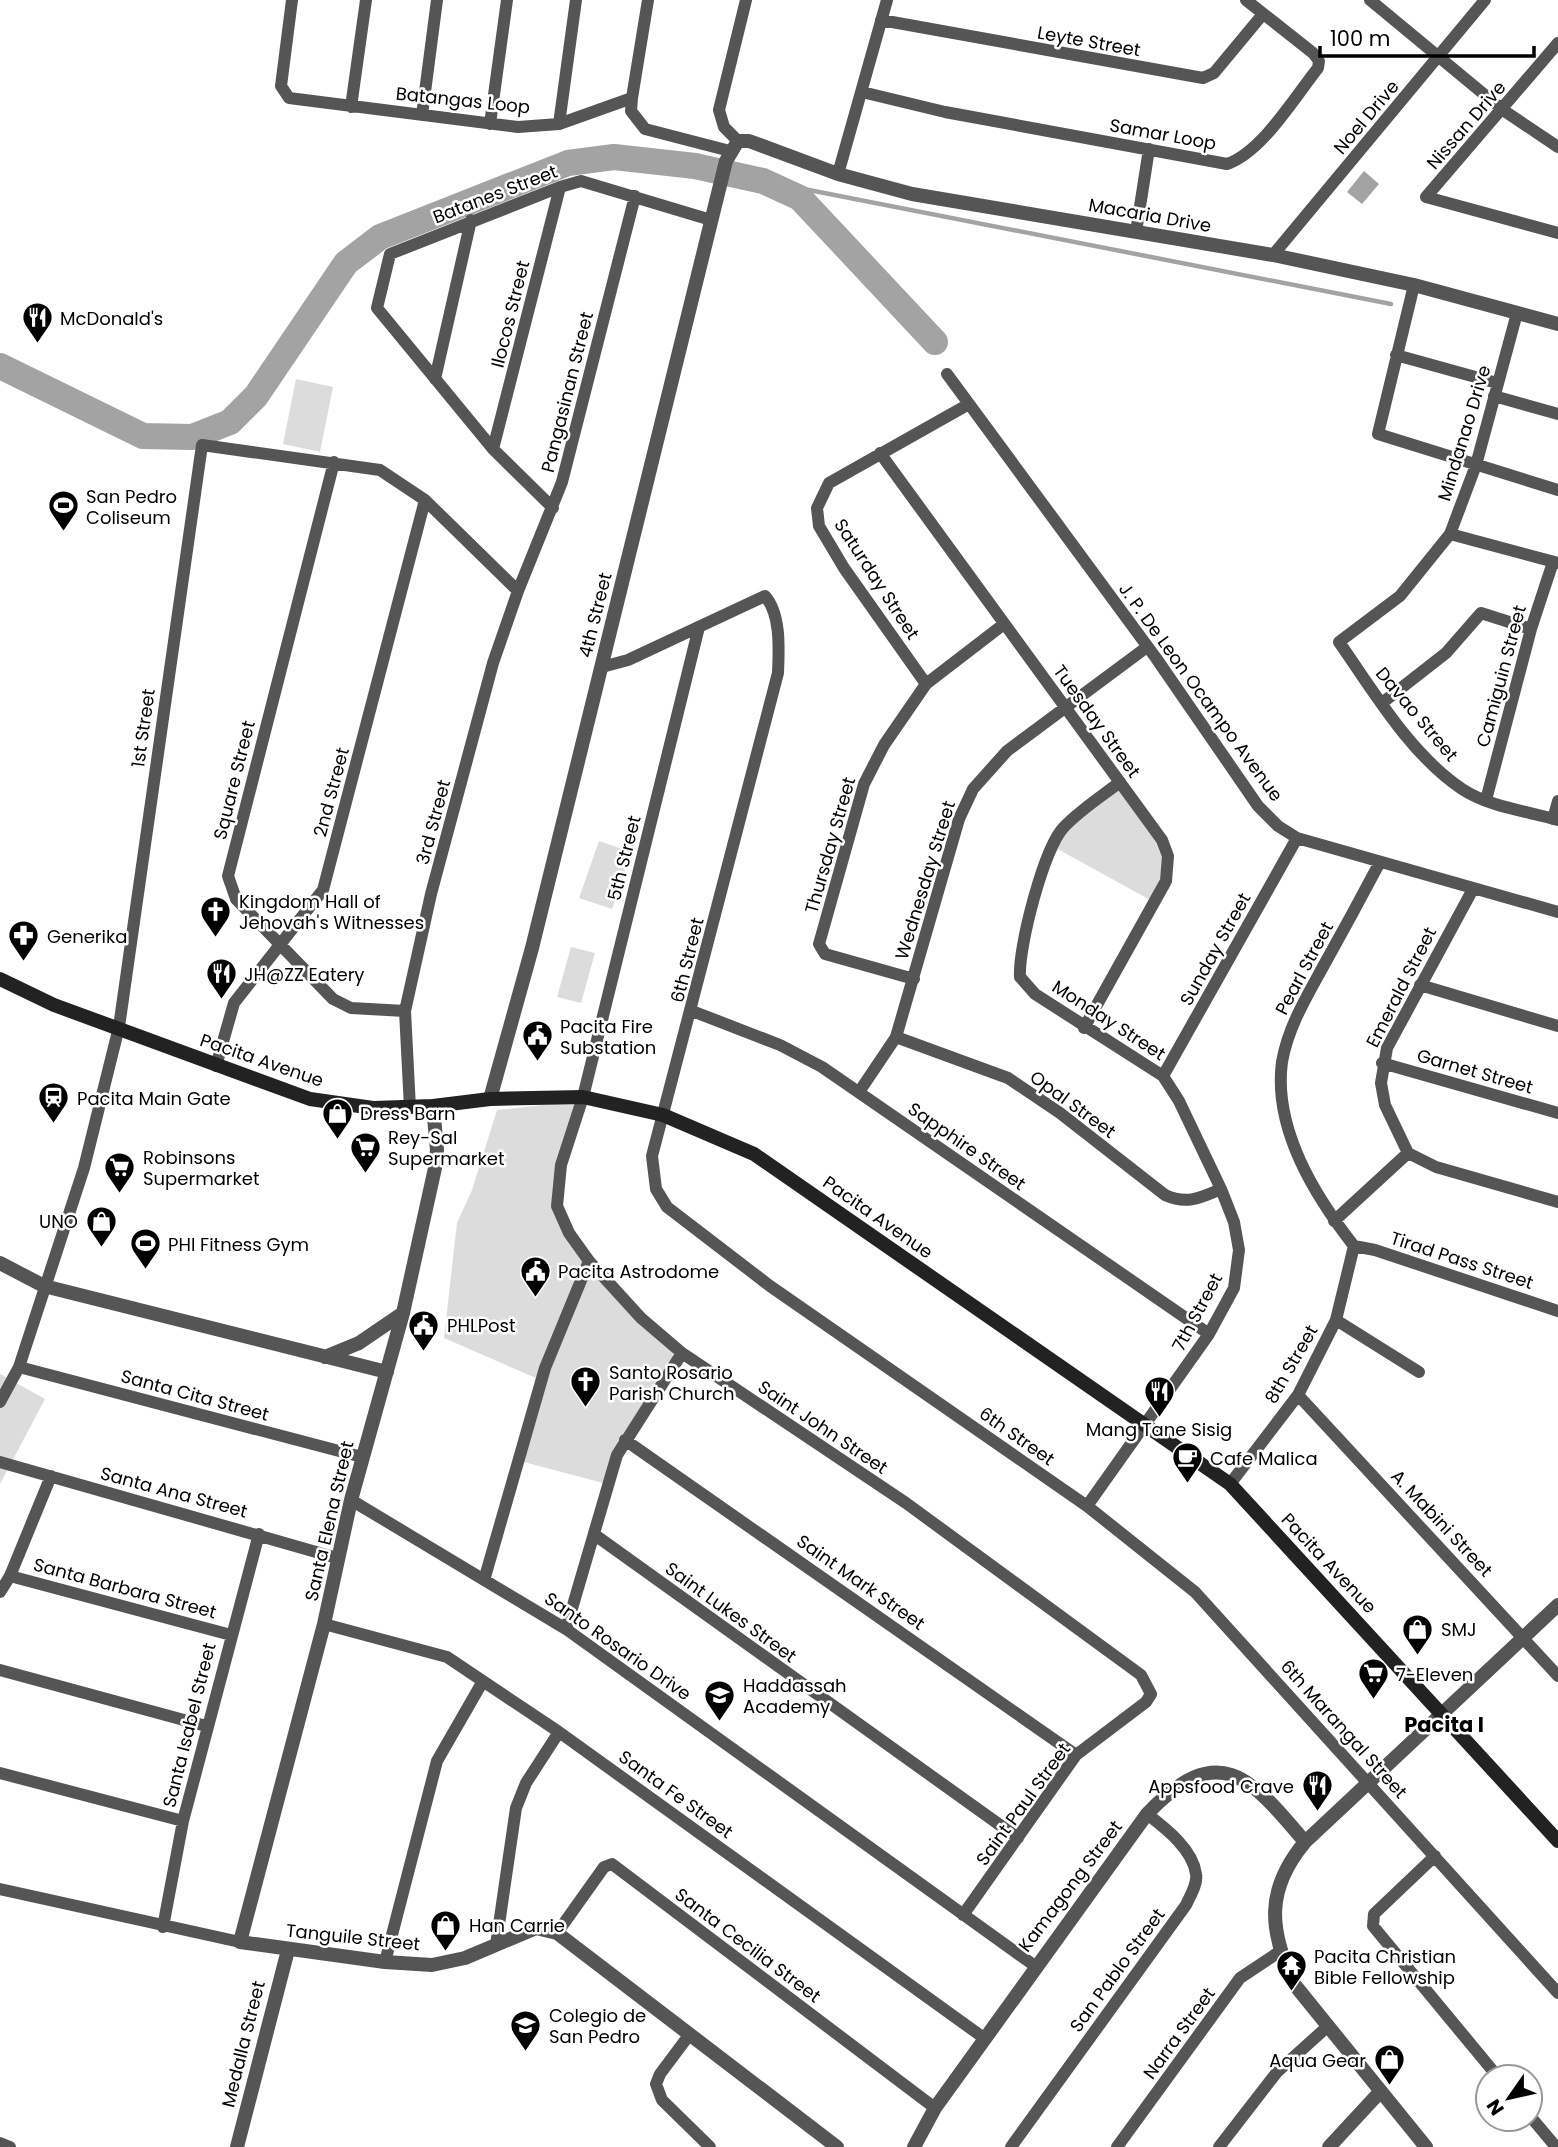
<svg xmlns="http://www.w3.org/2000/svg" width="1558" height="2147" viewBox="0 0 1558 2147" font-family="Poppins,sans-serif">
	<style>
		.green { fill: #dcdcdc }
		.water { fill: #a3a3a3 }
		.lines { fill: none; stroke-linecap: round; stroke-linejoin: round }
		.stream { stroke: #a3a3a3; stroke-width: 4.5 }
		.river { stroke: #a3a3a3; stroke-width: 26 }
		.minor { stroke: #555; stroke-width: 12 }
		.tertiary { stroke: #555; stroke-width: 14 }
		.secondary { stroke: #222; stroke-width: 14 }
		.labels { text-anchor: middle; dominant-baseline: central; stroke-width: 5; stroke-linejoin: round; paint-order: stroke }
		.street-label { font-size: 18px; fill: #000; stroke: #fff }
		.poi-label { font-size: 18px; fill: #000; stroke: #fff; text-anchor: start }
		.quarter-label { font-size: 21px; font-weight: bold; fill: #000; stroke: #fff }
	</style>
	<rect width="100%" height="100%" fill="#fff"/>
	<path class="green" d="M296,379L333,387L320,452L283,444Z
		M1120,782L1162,840L1166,881L1152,901L1054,847L1063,828Z
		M599,841L631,852L612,909L579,898Z
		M571,947L595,953L581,1003L557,997Z
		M582,1101L555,1208L589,1261L538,1379L444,1338L457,1223L472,1190L497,1110Z
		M589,1265L670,1347L674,1356L607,1484L520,1461L545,1368Z
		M0,1374L45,1399L0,1484Z"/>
	<path class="water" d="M1364,171L1379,184L1362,204L1347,192Z"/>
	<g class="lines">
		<path class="stream" d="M763,181L1391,304"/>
		<path class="river" d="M0,366L143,436L192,437L230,422L256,396L346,263L380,237L568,163L614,157L695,166L763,181L800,198L935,342"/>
		<path class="minor" d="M292,0L281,86L289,98L518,127L559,124L632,98L648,0
			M1370,0L1503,110L1558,147
			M881,20L1203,78L1214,73L1263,14
			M1558,43L1426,197L1558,233
			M862,92L945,112L1227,164C1262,152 1294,98 1318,68L1319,61L1313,53L1246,0
			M632,98L631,111L645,129L730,151
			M351,107L366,0
			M422,115L437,0
			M490,124L507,0
			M559,124L576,0
			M738,141L724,127L719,110L746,0
			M838,174L887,0
			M1136,232L1149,149
			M1273,255L1485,0
			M1414,285L1378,434L1558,490
			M1517,313L1476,465L1450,534L1400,596L1339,642C1374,692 1410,754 1462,789C1489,807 1527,811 1558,820
			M1396,355L1497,383
			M947,374L1156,658L1258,806L1278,826L1297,838L1558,912
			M435,379L471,220
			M1494,396L1558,414
			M493,449L560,187
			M880,453L1162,840L1168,856L1166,881L1084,1028
			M334,462L228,876L236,899L333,999L351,1008L405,1011
			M553,508L493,449L377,308L390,254L560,187L581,181L711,220
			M1450,534L1558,563
			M699,627L583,1097L561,1165L557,1206L569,1233L589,1261L641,1318L682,1353L906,1503L1141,1675L1151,1694L1146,1702L1076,1755L963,1915
			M602,667L628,660L765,596C781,614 779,649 778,673L652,1156L656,1189L667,1207L770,1286L1087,1506L1195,1592L1558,1993
			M926,684L844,568L819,526L817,508L829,483L969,404
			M1382,703L1446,653L1481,613L1531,629
			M1486,800L1531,629L1553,562
			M1553,819L1558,801
			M1473,889L1387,1048L1381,1083L1385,1105L1408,1153L1436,1167L1558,1202
			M914,979L825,954L819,944L864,784L884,745L926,684L1004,624
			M1420,985L1558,1026
			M692,1011L780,1045L822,1067L1209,1334
			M896,1037L1008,1078L1060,1113L1165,1195C1187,1205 1200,1198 1221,1189
			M1382,1063L1558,1113
			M216,1066L234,1003L323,890L425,500
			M1163,1076L1297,838
			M859,1092L896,1037L959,819L973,789L1007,751L1147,647
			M410,1108L405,1011L431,894L493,663L518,591L562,482L635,196
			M1334,1221L1408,1153
			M1354,1246C1315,1196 1273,1129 1282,1062C1288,1027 1307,996 1324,965C1343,931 1362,896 1380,862
			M1354,1246L1375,1250L1558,1311
			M1336,1320L1419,1372
			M19,1367L362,1457
			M1298,1395L1558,1676
			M0,1402L19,1367L84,1168L119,1027L202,445L380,470L425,500L518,591
			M625,1440L1076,1755
			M0,1462L337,1558
			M1230,1484L1298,1395L1336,1320L1354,1246
			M351,1500L566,1629L1035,1966
			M1087,1506L1209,1334L1234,1288L1239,1250L1234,1222L1221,1189L1179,1101L1163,1076L1035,994L1020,977C1018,948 1044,847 1064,827C1080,810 1102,796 1120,782
			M595,1535L1018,1838
			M10,1576L231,1635
			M485,1577L545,1368L589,1261
			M0,1592L10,1576L51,1476
			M324,1624L447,1657L559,1732L984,2038
			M566,1629L617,1455L682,1353
			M0,1670L206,1726
			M0,1773L183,1821
			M1435,1856L1374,1914L1373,1926L1498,2077
			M0,1889L240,1942
			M163,1927L183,1821L259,1534
			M557,1933L604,1867L612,1864L935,2108
			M496,1945L516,1808L526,1783L559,1732
			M385,1962L437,1761L483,1681
			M690,2034L660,2074L656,2084L662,2100L710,2147
			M1530,2116L1556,2147
			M0,2143L10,2147
			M1011,2147L1186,1905C1190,1896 1198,1884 1196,1874C1193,1849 1165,1828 1147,1814
			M1117,2147L1240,1978L1279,1952
			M1219,2147L1277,2072L1327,2027"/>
		<path class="tertiary" d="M490,1099L532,948L726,161L738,141H749L838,174L912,194L1273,255L1414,285L1558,324
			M433,1106L437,1150L435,1168L403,1313L351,1500L324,1624L240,1942L385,1962L432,1965L465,1958L536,1928L557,1933L837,2147
			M0,1263L44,1286L387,1372
			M325,1357L359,1343L403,1313
			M237,2147L288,1950
			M914,2147L935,2108L1147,1814C1219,1738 1251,1778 1305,1842
			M1329,2147L1379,2093
			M1426,2147L1294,1984C1269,1930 1265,1890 1305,1842L1558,1605"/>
		<path class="secondary" d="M0,979L54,1005L310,1099L373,1108L433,1106L490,1099L583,1097L663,1115L754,1154L1230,1484L1558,1841"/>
	</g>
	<defs>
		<symbol id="restaurant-pin" viewBox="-11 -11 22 30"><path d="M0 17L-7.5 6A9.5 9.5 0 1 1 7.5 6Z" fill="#000" stroke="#fff"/><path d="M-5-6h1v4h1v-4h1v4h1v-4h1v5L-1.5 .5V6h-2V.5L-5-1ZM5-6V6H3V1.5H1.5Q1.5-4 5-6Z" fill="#fff"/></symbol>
		<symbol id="stadium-pin" viewBox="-11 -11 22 30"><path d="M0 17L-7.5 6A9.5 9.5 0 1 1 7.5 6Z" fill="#000" stroke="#fff"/><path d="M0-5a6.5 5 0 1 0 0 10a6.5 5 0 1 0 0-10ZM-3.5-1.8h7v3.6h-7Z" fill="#fff"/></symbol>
		<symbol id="church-pin" viewBox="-11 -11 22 30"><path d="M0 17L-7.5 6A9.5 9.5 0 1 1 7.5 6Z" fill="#000" stroke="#fff"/><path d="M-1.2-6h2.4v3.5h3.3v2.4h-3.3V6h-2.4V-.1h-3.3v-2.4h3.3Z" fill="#fff"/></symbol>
		<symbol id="pharmacy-pin" viewBox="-11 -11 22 30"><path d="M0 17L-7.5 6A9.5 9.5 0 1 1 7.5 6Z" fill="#000" stroke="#fff"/><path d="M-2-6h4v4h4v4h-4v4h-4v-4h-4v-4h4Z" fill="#fff"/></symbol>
		<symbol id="civic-pin" viewBox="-11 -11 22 30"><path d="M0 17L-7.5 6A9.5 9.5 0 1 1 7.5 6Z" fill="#000" stroke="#fff"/><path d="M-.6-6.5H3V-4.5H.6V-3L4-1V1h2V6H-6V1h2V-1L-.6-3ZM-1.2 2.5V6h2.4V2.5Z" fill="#fff"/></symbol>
		<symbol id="station-pin" viewBox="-11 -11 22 30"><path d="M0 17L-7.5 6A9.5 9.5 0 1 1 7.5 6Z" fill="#000" stroke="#fff"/><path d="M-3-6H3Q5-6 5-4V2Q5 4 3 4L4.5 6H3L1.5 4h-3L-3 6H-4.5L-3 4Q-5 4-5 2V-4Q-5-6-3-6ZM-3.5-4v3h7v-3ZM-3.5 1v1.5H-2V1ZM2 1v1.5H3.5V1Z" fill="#fff"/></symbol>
		<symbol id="shop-pin" viewBox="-11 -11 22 30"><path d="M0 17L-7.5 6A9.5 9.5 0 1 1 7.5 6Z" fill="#000" stroke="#fff"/><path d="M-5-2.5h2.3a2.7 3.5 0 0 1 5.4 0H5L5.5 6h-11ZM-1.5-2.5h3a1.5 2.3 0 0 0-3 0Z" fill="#fff"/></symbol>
		<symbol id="supermarket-pin" viewBox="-11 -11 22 30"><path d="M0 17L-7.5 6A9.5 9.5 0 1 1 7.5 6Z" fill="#000" stroke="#fff"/><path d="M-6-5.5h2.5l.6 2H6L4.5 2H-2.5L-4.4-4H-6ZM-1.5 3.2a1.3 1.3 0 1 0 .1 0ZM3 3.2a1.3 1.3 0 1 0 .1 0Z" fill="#fff"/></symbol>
		<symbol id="cafe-pin" viewBox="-11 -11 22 30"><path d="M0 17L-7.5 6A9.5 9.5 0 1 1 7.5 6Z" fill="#000" stroke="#fff"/><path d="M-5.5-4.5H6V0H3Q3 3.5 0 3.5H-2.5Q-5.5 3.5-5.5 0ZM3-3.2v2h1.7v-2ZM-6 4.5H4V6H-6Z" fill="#fff"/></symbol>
		<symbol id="school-pin" viewBox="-11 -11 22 30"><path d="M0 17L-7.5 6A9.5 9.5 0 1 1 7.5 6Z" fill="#000" stroke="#fff"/><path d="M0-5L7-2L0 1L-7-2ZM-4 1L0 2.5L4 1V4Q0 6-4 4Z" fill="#fff"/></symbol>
		<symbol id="temple-pin" viewBox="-11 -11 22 30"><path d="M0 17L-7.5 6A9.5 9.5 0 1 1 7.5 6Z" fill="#000" stroke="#fff"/><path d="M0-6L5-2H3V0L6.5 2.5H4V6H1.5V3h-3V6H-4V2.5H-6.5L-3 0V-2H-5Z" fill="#fff"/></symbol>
	</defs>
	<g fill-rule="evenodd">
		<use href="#restaurant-pin" x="20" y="300" width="35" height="47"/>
		<use href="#stadium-pin" x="46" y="488" width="35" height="47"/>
		<use href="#church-pin" x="198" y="894" width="35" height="47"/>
		<use href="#pharmacy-pin" x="6" y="918" width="35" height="47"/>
		<use href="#restaurant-pin" x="204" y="956" width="35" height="47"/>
		<use href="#civic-pin" x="520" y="1018" width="35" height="47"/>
		<use href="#station-pin" x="36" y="1080" width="35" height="47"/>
		<use href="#shop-pin" x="320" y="1096" width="35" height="47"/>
		<use href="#supermarket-pin" x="348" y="1130" width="35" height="47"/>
		<use href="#supermarket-pin" x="102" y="1150" width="35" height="47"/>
		<use href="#shop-pin" x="84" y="1204" width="35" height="47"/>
		<use href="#stadium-pin" x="128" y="1226" width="35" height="47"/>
		<use href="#civic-pin" x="518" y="1254" width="35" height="47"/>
		<use href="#civic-pin" x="406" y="1308" width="35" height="47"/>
		<use href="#church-pin" x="568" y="1364" width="35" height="47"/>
		<use href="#restaurant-pin" x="1142" y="1374" width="35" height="47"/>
		<use href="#cafe-pin" x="1170" y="1440" width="35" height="47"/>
		<use href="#shop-pin" x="1400" y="1612" width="35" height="47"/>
		<use href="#supermarket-pin" x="1356" y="1656" width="35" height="47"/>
		<use href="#school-pin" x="702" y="1678" width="35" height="47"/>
		<use href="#restaurant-pin" x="1300" y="1768" width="35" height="47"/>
		<use href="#shop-pin" x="428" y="1908" width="35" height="47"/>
		<use href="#temple-pin" x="1274" y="1948" width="35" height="47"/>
		<use href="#school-pin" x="508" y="2008" width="35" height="47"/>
		<use href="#shop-pin" x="1372" y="2042" width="35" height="47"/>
	</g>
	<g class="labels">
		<g class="street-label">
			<text transform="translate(1089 41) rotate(10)">Leyte Street</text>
			<text transform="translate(463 100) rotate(6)">Batangas Loop</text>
			<text transform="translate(1366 117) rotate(-50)">Noel Drive</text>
			<text transform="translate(1466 125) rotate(-49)">Nissan Drive</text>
			<text transform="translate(1163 134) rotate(10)">Samar Loop</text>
			<text transform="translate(495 194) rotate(-21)">Batanes Street</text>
			<text transform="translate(1150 215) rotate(10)">Macaria Drive</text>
			<text transform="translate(510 314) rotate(-76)">Ilocos Street</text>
			<text transform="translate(567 392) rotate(-76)">Pangasinan Street</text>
			<text transform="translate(1464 433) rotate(-73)">Mindanao Drive</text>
			<text transform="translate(877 579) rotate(57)">Saturday Street</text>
			<text transform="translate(595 615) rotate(-76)">4th Street</text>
			<text transform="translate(1501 676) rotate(-75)">Camiguin Street</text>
			<text transform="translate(1201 692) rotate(54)">J. P. De Leon Ocampo Avenue</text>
			<text transform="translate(1417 714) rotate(50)">Davao Street</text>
			<text transform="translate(1097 721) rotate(54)">Tuesday Street</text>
			<text transform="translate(143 728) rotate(-82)">1st Street</text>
			<text transform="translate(234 780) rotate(-76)">Square Street</text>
			<text transform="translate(331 792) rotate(-75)">2nd Street</text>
			<text transform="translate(433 822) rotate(-75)">3rd Street</text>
			<text transform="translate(830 845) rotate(-74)">Thursday Street</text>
			<text transform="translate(624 858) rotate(-76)">5th Street</text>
			<text transform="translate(925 880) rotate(-73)">Wednesday Street</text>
			<text transform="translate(1215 949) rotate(-61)">Sunday Street</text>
			<text transform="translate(687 960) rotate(-76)">6th Street</text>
			<text transform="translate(1304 968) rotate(-62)">Pearl Street</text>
			<text transform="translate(1401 987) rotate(-63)">Emerald Street</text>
			<text transform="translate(1109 1020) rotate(33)">Monday Street</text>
			<text transform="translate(262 1060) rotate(19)">Pacita Avenue</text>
			<text transform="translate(1475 1071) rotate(16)">Garnet Street</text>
			<text transform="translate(1073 1104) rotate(36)">Opal Street</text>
			<text transform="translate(967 1146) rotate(35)">Sapphire Street</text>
			<text transform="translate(878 1217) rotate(35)">Pacita Avenue</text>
			<text transform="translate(1462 1260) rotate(18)">Tirad Pass Street</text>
			<text transform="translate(1197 1312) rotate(-62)">7th Street</text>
			<text transform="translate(1291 1364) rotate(-60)">8th Street</text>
			<text transform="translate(195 1395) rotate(15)">Santa Cita Street</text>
			<text transform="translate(823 1427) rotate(34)">Saint John Street</text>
			<text transform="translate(1017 1436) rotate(35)">6th Street</text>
			<text transform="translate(174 1492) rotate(15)">Santa Ana Street</text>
			<text transform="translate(329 1521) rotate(-77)">Santa Elena Street</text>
			<text transform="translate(1442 1523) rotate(47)">A. Mabini Street</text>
			<text transform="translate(1329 1563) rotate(47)">Pacita Avenue</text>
			<text transform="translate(861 1582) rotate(35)">Saint Mark Street</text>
			<text transform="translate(125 1588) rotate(15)">Santa Barbara Street</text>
			<text transform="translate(731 1612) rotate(36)">Saint Lukes Street</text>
			<text transform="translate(618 1646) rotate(35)">Santo Rosario Drive</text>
			<text transform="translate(189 1725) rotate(-76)">Santa Isabel Street</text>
			<text transform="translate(1344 1729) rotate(48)">6th Marangal Street</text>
			<text transform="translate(676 1794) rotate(36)">Santa Fe Street</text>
			<text transform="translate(1023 1804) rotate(-54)">Saint Paul Street</text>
			<text transform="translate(1070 1886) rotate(-53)">Kamagong Street</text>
			<text transform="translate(353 1937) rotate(6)">Tanguile Street</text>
			<text transform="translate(748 1945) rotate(37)">Santa Cecilia Street</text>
			<text transform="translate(1117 1970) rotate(-54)">San Pablo Street</text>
			<text transform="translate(1179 2033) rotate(-54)">Narra Street</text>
			<text transform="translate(243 2044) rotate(-76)">Medalla Street</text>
		</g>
		<g class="poi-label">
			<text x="60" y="318">McDonald's</text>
			<text x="86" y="496">San Pedro<tspan x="86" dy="21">Coliseum</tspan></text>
			<text x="239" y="901">Kingdom Hall of<tspan x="239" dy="21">Jehovah's Witnesses</tspan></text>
			<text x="47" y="936">Generika</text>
			<text x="244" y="974">JH@ZZ Eatery</text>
			<text x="560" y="1026">Pacita Fire<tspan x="560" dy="21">Substation</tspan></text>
			<text x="77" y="1098">Pacita Main Gate</text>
			<text x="360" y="1113">Dress Barn</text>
			<text x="388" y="1137">Rey-Sal<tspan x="388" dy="21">Supermarket</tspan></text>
			<text x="143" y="1157">Robinsons<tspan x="143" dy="21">Supermarket</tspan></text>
			<text x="78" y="1221" text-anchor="end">UNO</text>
			<text x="168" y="1244">PHI Fitness Gym</text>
			<text x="558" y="1271">Pacita Astrodome</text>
			<text x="447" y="1325">PHLPost</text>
			<text x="609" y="1372">Santo Rosario<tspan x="609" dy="21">Parish Church</tspan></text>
			<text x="1159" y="1429" text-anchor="middle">Mang Tane Sisig</text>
			<text x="1210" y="1458">Cafe Malica</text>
			<text x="1441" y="1629">SMJ</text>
			<text x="1396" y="1674">7-Eleven</text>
			<text x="743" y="1685">Haddassah<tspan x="743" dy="21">Academy</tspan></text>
			<text x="1294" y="1786" text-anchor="end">Appsfood Crave</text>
			<text x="469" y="1925">Han Carrie</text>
			<text x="1314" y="1956">Pacita Christian<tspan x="1314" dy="21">Bible Fellowship</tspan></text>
			<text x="549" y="2015">Colegio de<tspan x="549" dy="21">San Pedro</tspan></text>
			<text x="1366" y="2060" text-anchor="end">Aqua Gear</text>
		</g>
		<g class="quarter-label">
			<text x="1444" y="1724">Pacita I</text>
		</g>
	</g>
	<g transform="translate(1509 2098) rotate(236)"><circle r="33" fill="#ffffff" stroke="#999999" stroke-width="2"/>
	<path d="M0-5L12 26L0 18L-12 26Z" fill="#000000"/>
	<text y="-10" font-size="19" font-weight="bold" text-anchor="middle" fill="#000000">N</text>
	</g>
	<path d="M1320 46v10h214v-10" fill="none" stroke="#000000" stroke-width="3.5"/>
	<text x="1330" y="46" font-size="21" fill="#000000" stroke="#ffffff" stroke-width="5" paint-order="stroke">100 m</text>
</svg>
